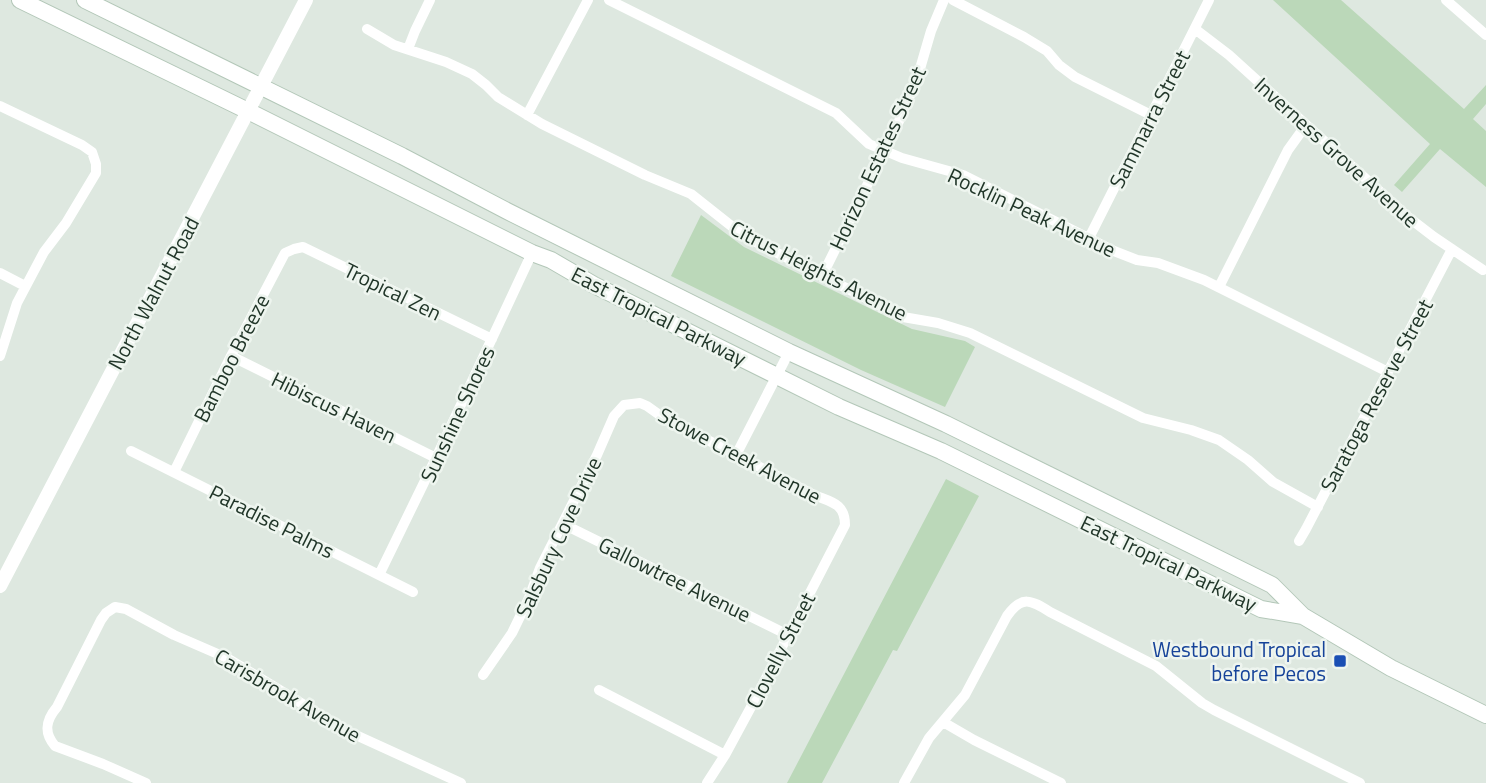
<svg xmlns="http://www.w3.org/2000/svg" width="1486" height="783" viewBox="0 0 1486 783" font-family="'Titillium Web',sans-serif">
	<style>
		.green { fill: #bbd8b9 }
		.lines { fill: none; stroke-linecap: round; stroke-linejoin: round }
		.secondary-casing { stroke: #b3c7b8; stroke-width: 18 }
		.minor { stroke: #fff; stroke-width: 10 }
		.tertiary { stroke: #fff; stroke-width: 14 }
		.secondary { stroke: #fff; stroke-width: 16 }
		.transit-dot { fill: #1a4fb4; stroke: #eef5ef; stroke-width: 2.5 }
		.labels { text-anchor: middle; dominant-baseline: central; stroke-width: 5; stroke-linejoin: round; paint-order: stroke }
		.street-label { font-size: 21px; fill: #213629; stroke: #eef5ef }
		.transit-label { font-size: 21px; fill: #164399; stroke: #eef5ef; text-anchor: end }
	</style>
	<rect width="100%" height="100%" fill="#dee8e0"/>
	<path class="green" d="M1273,0H1341L1464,109L1486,85V104L1473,119L1486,131V187L1440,149L1402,192L1394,185L1430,144Z
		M701,215L744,247L912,329L965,341L975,347L945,407L861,370L671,276Z
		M946,479L979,496L897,651L893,650L822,783H787Z"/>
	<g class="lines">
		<defs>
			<path id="secondary" d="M20,0L248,111L532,253L551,260L594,285L839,407L941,451L1261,609L1303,616
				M85,0L402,156L507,211L789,352L946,424L1272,585L1303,616L1391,668L1486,715"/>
		</defs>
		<use href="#secondary" class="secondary-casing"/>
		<path class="minor" d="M609,0L836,113L869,144L902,158L963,175L1114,251L1137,260L1158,263L1204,280L1388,372
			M953,0L1024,37L1047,51L1059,65L1075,77L1151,115
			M1446,0L1486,35
			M367,29L394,45L446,62L472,74L486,85L498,97L542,124L645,175L691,194L744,236L903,317L938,323L970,333L1143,418L1191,430L1219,440L1248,460L1273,482L1318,507
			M1195,29L1229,55L1408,217L1434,237L1483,270
			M408,49L415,31L430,0
			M0,106L82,145L92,152L96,164V173L66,223L44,252L17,303L0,356
			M527,115L588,0
			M1089,238L1209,0
			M0,273L25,286
			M822,276L899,121L917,79L931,31L944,0
			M1219,287L1288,150L1306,125
			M231,356L436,458
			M131,451L413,592
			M736,455L789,352
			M174,472L231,356L285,253L294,249L303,247L492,339
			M563,524L788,635
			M1299,541L1306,529L1452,249
			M379,575L436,458L532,253
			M483,675L512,633L529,598L540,568L597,455L614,416L624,405L640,403L647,406L661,416L814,495C831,502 845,503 845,525L751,707L725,755L707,783
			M599,690L725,755
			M943,722L974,740L1061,783
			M146,783L103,764L55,746C43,732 46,720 57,707L101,620L106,613L115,607L126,609L174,635L227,658L347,731L461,783
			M904,783L929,738L965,695L1007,616C1022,595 1031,600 1050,612L1156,666L1202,703L1214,710L1360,783"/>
		<path class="tertiary" d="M0,586L306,0"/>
		<use href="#secondary" class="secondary"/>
	</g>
	<rect class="transit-dot" x="1333" y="654" width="14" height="14" rx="3.5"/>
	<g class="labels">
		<g class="street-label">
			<text transform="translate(1149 119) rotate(-63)">Sammarra Street</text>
			<text transform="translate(1337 152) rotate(42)">Inverness Grove Avenue</text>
			<text transform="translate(877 158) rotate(-65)">Horizon Estates Street</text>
			<text transform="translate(1032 212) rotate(25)">Rocklin Peak Avenue</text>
			<text transform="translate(819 270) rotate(27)">Citrus Heights Avenue</text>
			<text transform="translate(393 291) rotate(26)">Tropical Zen</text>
			<text transform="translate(153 293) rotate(-62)">North Walnut Road</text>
			<text transform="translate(659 316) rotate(27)">East Tropical Parkway</text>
			<text transform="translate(231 358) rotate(-63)">Bamboo Breeze</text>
			<text transform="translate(1376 395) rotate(-62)">Saratoga Reserve Street</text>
			<text transform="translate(334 407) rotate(26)">Hibiscus Haven</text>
			<text transform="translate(457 414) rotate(-65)">Sunshine Shores</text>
			<text transform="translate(740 455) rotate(28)">Stowe Creek Avenue</text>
			<text transform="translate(272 521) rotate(27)">Paradise Palms</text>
			<text transform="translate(558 537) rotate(-65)">Salsbury Cove Drive</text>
			<text transform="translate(1169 563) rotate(26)">East Tropical Parkway</text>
			<text transform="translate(675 579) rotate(26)">Gallowtree Avenue</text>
			<text transform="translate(780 650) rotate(-63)">Clovelly Street</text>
			<text transform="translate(288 695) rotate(30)">Carisbrook Avenue</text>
		</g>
		<g class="transit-label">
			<text x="1326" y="649">Westbound Tropical<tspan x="1326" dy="24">before Pecos</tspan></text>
		</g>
	</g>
</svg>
